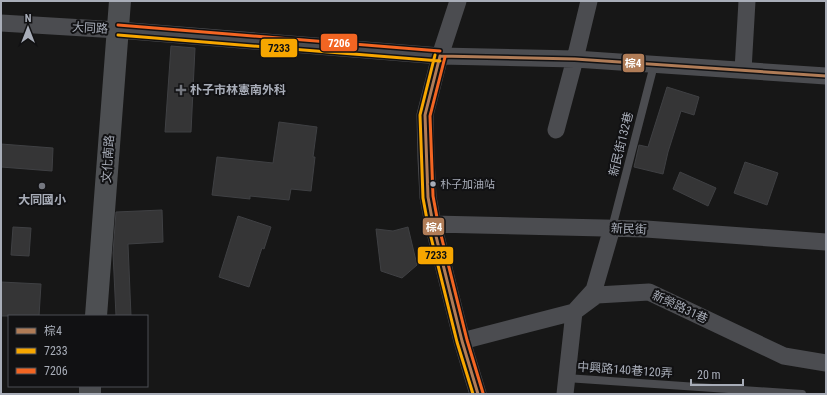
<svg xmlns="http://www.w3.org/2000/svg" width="827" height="395" viewBox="0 0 827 395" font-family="'Roboto Condensed','Noto Sans TC',sans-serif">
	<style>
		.building { fill: #353536; stroke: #3f4043 }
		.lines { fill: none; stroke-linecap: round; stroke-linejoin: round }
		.service { stroke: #4b4c50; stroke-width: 8 }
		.minor { stroke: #4b4c50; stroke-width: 17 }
		.primary { stroke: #4d4f52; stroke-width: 22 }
		.bus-1-casing { stroke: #111113; stroke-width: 6 }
		.bus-2-casing { stroke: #111113; stroke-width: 6 }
		.bus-3-casing { stroke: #111113; stroke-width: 6 }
		.bus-1 { stroke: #b07c57; stroke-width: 3 }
		.bus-2 { stroke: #f7a600; stroke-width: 3 }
		.bus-3 { stroke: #f26522; stroke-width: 3 }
		.poi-dot { fill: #757880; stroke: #111113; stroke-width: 1.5 }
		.bus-dot { fill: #a8adb8; stroke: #111113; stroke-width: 1.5 }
		.labels { text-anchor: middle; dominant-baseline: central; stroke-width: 4; stroke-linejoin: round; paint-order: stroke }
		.bus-label { font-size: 11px; fill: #a8adb8; stroke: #111113; text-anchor: start }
		.street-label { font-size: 12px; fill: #a8adb8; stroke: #111113 }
		.poi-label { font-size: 12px; font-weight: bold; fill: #a8adb8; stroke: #111113; text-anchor: start }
		.line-badge { stroke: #111113; stroke-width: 1.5 }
		.badge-label { font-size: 11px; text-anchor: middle; font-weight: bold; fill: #fff }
		.pale-badge-label { font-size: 11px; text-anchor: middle; font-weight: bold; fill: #111 }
	</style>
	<rect width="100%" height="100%" fill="#171717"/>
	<path class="building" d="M171,46L195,48L191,132H165Z
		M667,87L699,97L694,115L681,111L668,152L663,174L634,167L639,145L648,147Z
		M279,122L317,127L313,157H315L311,191L291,189L289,200L250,196V199L212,195L217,157L273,163Z
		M1,144L53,148L52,171L1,167Z
		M745,162L778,173L767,205L734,193Z
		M680,172L716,188L708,206L673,189Z
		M162,210L163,242L128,244L131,316H116L113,253L116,212Z
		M238,216L271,227L264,249L262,248L249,287L219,277Z
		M13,227L31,228L29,256L11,255Z
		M408,227L417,265L402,278L381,271L376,229L393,231Z
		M1,282L41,284L39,316H1Z"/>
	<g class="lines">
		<path class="service" d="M612,228L654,65
			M566,378L802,394"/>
		<path class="minor" d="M458,1L440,56L425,115L426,158L428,197L433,224L462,341L478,394
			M1,23L118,30L440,56L575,59L826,76
			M743,70L747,1
			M556,130L575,59L589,1
			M433,224L646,229L826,242
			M462,341L574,312L597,295L649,292L784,356L826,363
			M565,394L574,312L594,290L612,228"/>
		<path class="primary" d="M96,316L120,1
			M90,394V386"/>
		<defs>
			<path id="bus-1" d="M440,56L575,59L826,76
				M440,56L425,115L428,197L433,224L462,341L478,394"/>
			<path id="bus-2" d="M118,35L440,61
				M435,55L420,115L423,198L428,225L457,342L473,394"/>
			<path id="bus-3" d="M118,25L440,51
				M445,57L430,116L433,196L438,223L467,340L483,393"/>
		</defs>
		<use href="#bus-1" class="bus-1-casing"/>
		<use href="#bus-2" class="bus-2-casing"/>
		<use href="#bus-3" class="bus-3-casing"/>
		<use href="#bus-1" class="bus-1"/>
		<use href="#bus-2" class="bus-2"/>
		<use href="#bus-3" class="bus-3"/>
	</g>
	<g class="poi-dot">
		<path d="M179 84h4v4h4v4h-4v4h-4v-4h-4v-4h4z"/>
		<circle cx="42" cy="186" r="4"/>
	</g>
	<circle class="bus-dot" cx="433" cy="184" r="3.5"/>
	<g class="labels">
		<g class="bus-label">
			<text x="440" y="184">朴子加油站</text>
		</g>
		<g class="street-label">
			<text transform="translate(90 28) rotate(3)">大同路</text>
			<text transform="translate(621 144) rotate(-76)">新民街132巷</text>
			<text transform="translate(108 159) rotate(-86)">文化南路</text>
			<text transform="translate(629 229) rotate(2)">新民街</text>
			<text transform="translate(680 307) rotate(25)">新榮路31巷</text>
			<text transform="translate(625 370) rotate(4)">中興路140巷120弄</text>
		</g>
		<g class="poi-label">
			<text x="190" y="90">朴子市林憲南外科</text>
			<text x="42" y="200" text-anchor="middle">大同國小</text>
		</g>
	</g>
	<g class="line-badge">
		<rect x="320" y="33" width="38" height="19" rx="4" fill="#f26522"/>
		<rect x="260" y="38" width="38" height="20" rx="4" fill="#f7a600"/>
		<rect x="622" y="53" width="23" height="20" rx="4" fill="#b07c57"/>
		<rect x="422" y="217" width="23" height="19" rx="4" fill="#b07c57"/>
		<rect x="417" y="246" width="37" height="19" rx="4" fill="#f7a600"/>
	</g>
	<g class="badge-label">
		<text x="339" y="47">7206</text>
		<text x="633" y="67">棕4</text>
		<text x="434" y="231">棕4</text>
	</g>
	<g class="pale-badge-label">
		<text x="279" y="52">7233</text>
		<text x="436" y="259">7233</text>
	</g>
	<rect width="827" height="395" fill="none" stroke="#a8adb8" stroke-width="4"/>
	<rect x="8" y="315" width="140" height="72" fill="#111113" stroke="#4d4f55"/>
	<rect x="16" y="328" width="20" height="6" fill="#b07c57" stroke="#4d4f55"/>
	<text x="44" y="335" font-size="12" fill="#a8adb8">棕4</text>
	<rect x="16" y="348" width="20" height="6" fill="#f7a600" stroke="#4d4f55"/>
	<text x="44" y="355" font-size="12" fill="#a8adb8">7233</text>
	<rect x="16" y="368" width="20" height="6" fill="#f26522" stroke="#4d4f55"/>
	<text x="44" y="375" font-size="12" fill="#a8adb8">7206</text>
	<g transform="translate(28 28)" stroke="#111113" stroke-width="3" paint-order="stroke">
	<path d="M0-3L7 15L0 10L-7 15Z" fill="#a8adb8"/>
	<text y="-6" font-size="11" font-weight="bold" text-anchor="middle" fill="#a8adb8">N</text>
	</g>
	<path d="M691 379v6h52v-6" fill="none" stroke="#a8adb8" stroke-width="2"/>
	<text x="697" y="379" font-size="12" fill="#a8adb8" stroke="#111113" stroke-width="3" paint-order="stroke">20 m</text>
</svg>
